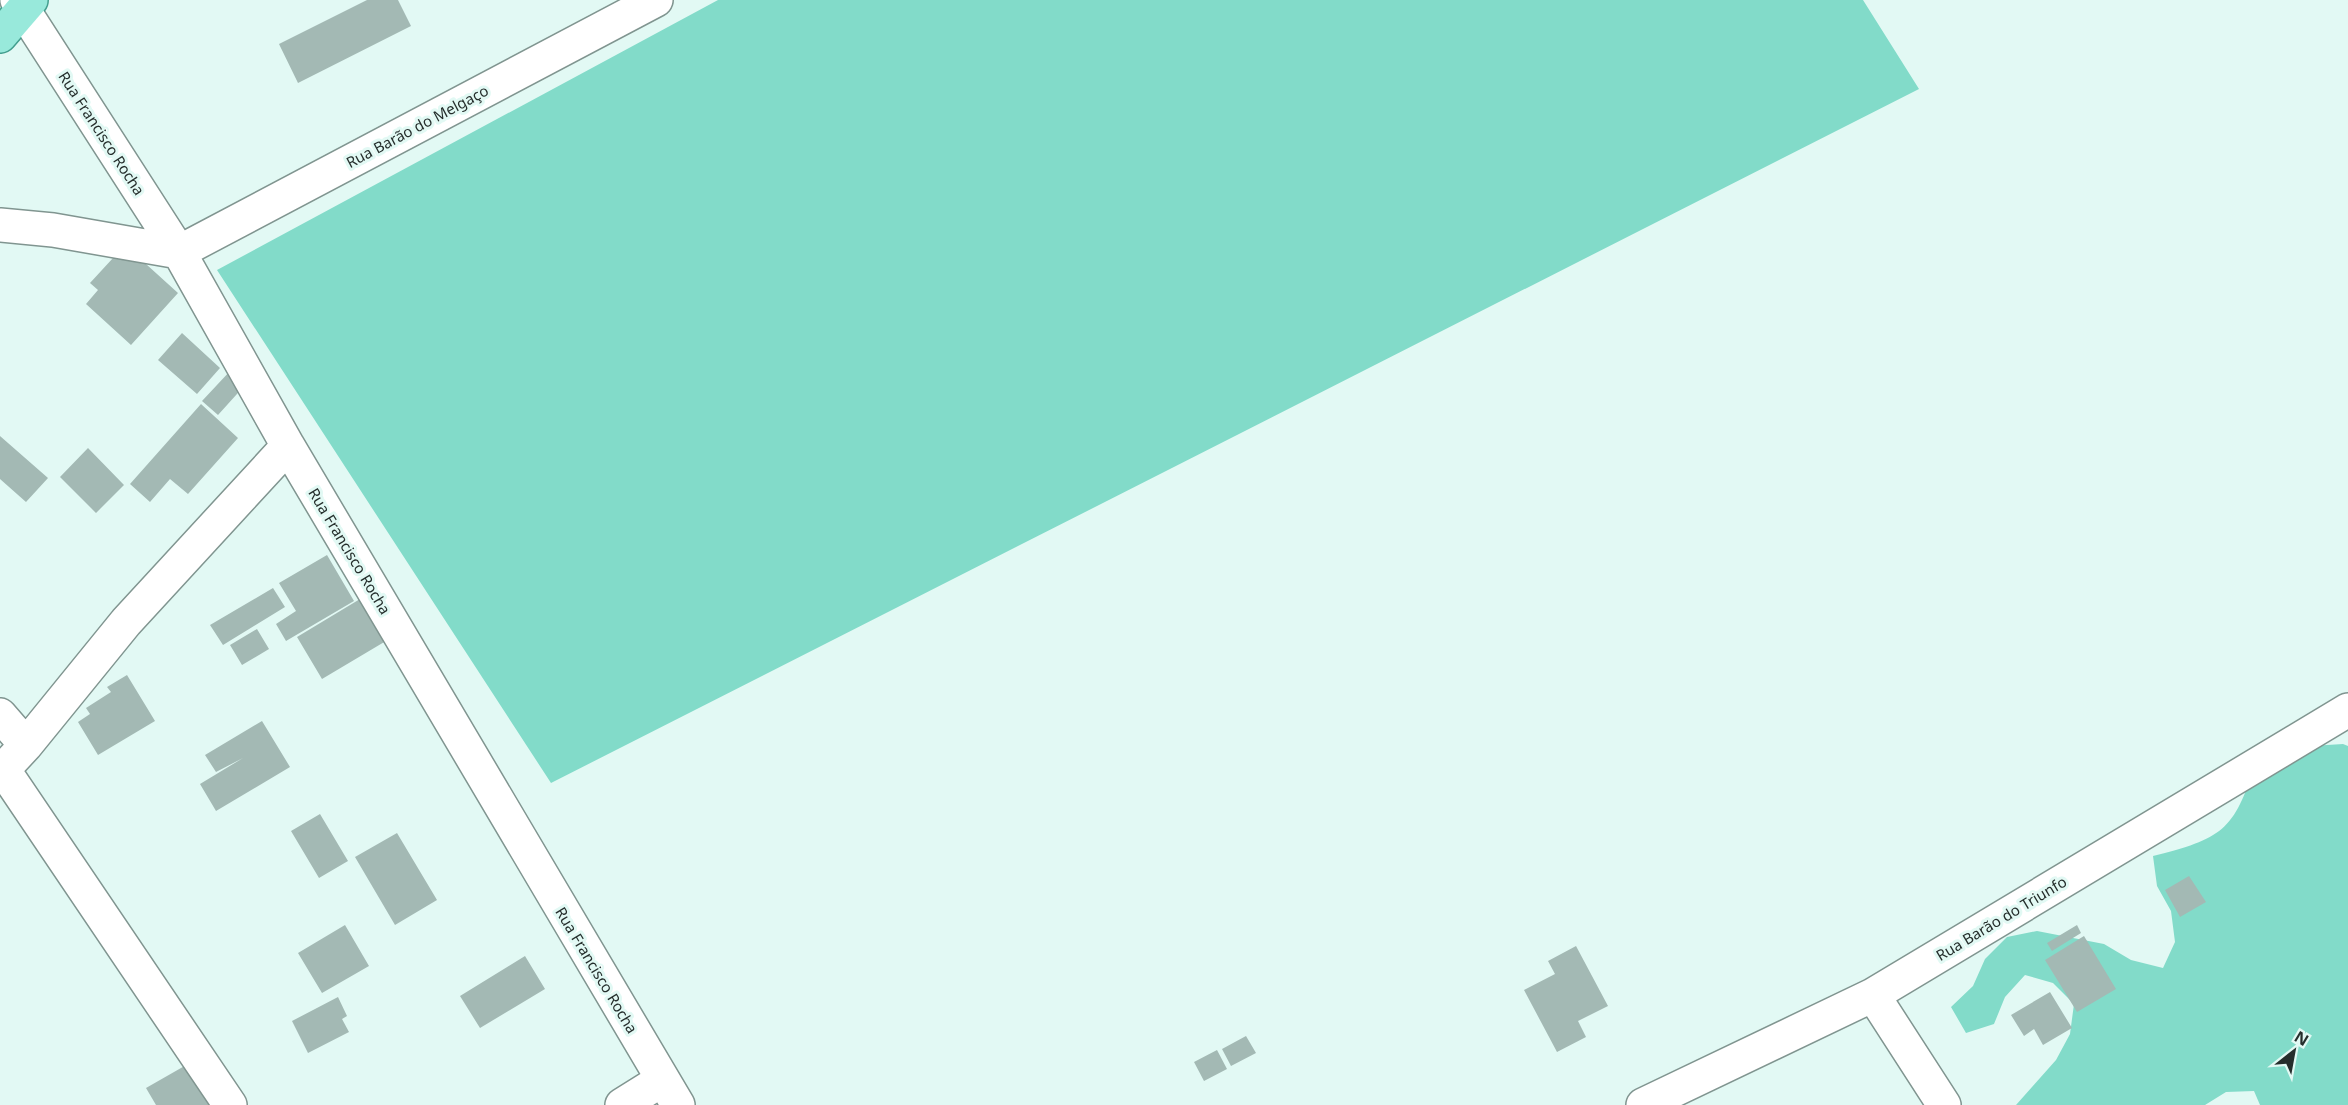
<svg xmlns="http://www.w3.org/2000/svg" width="2348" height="1105" viewBox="0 0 2348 1105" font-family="'Noto Sans',sans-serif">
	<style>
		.green { fill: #82dbc9 }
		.building { fill: #a3b9b4 }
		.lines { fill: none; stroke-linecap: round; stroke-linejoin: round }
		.street-casing { stroke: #809590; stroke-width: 36 }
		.primary-casing { stroke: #439e8e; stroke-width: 36 }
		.street { stroke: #fff; stroke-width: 33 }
		.primary { stroke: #98e9db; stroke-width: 33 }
		.labels { text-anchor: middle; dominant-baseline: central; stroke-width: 6; stroke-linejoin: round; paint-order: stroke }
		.street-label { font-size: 15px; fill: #252e2c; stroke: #e2f9f4 }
	</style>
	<rect width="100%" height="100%" fill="#e2f9f4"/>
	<path class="green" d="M718,0H1863L1919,89L551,783L217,270Z
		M2343,744L2348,746V1105H2260L2254,1091L2226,1092L2205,1105H2016L2056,1060L2070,1034L2074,1004L2053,983L2025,975L2005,997L1994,1024L1966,1033L1951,1007L1973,986L1985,959L2007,937L2037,931L2104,944L2131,960L2163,968L2175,942L2171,911L2157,886L2153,856C2221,839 2235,831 2255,763L2311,746Z"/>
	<path class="building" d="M367,0H398L411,26L298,83L279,44Z
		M125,245L178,293L131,345L86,304L98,290L90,283Z
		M182,333L220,368L197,394L158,360Z
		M231,370L246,384L218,415L202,401Z
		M201,404L238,438L188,494L170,479L150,502L130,484Z
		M0,436L48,478L26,502L0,479Z
		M88,448L124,485L96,513L60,477Z
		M327,555L354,601L286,641L276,624L296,611L279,583Z
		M273,588L285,607L223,645L210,625Z
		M370,593L396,635L322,679L297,637Z
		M257,629L269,649L242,665L230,645Z
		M127,675L155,721L98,755L78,722L90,714L86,708L111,692L107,687Z
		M262,721L290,767L216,811L200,784L243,758L216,772L205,755Z
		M320,814L348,861L319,878L291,831Z
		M397,833L437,900L395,925L355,857Z
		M2189,876L2206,902L2180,917L2165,890Z
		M345,925L369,966L322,993L298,953Z
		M2077,925L2081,933L2052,951L2047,943Z
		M2084,936L2116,989L2077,1012L2045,960Z
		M1576,946L1608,1006L1578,1021L1586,1037L1557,1052L1524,990L1555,974L1548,961Z
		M525,956L545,989L480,1028L460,996Z
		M2050,992L2072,1028L2043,1045L2034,1029L2024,1036L2011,1015Z
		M338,997L347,1016L342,1019L349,1032L308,1053L292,1021Z
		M1246,1036L1256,1053L1231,1066L1222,1049Z
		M1217,1050L1227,1069L1204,1081L1194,1062Z
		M195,1060L222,1105H156L146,1088Z"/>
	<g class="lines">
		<defs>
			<path id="street" d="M17,0L179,252L288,446L678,1105
				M0,225L53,230L179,252L656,0
				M0,715L26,745
				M3,769L230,1105
				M0,773L26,745L126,622L288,446
				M1873,995L1944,1105
				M622,1105L662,1080
				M1643,1105L1873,995L2348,710"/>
			<path id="primary" d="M0,36L31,0"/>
		</defs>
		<use href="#street" class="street-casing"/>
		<use href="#primary" class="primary-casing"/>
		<use href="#street" class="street"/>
		<use href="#primary" class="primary"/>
	</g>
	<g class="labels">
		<g class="street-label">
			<text transform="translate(417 126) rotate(-28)">Rua Barão do Melgaço</text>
			<text transform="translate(102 133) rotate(57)">Rua Francisco Rocha</text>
			<text transform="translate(350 551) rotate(59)">Rua Francisco Rocha</text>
			<text transform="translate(2001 918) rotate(-31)">Rua Barão do Triunfo</text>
			<text transform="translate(597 970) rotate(59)">Rua Francisco Rocha</text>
		</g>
	</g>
	<g transform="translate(2294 1051) rotate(31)" stroke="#e2f9f4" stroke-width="4.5" paint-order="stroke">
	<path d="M0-4.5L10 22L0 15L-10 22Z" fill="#252e2c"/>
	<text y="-9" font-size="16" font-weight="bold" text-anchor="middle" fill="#252e2c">N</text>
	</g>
</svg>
